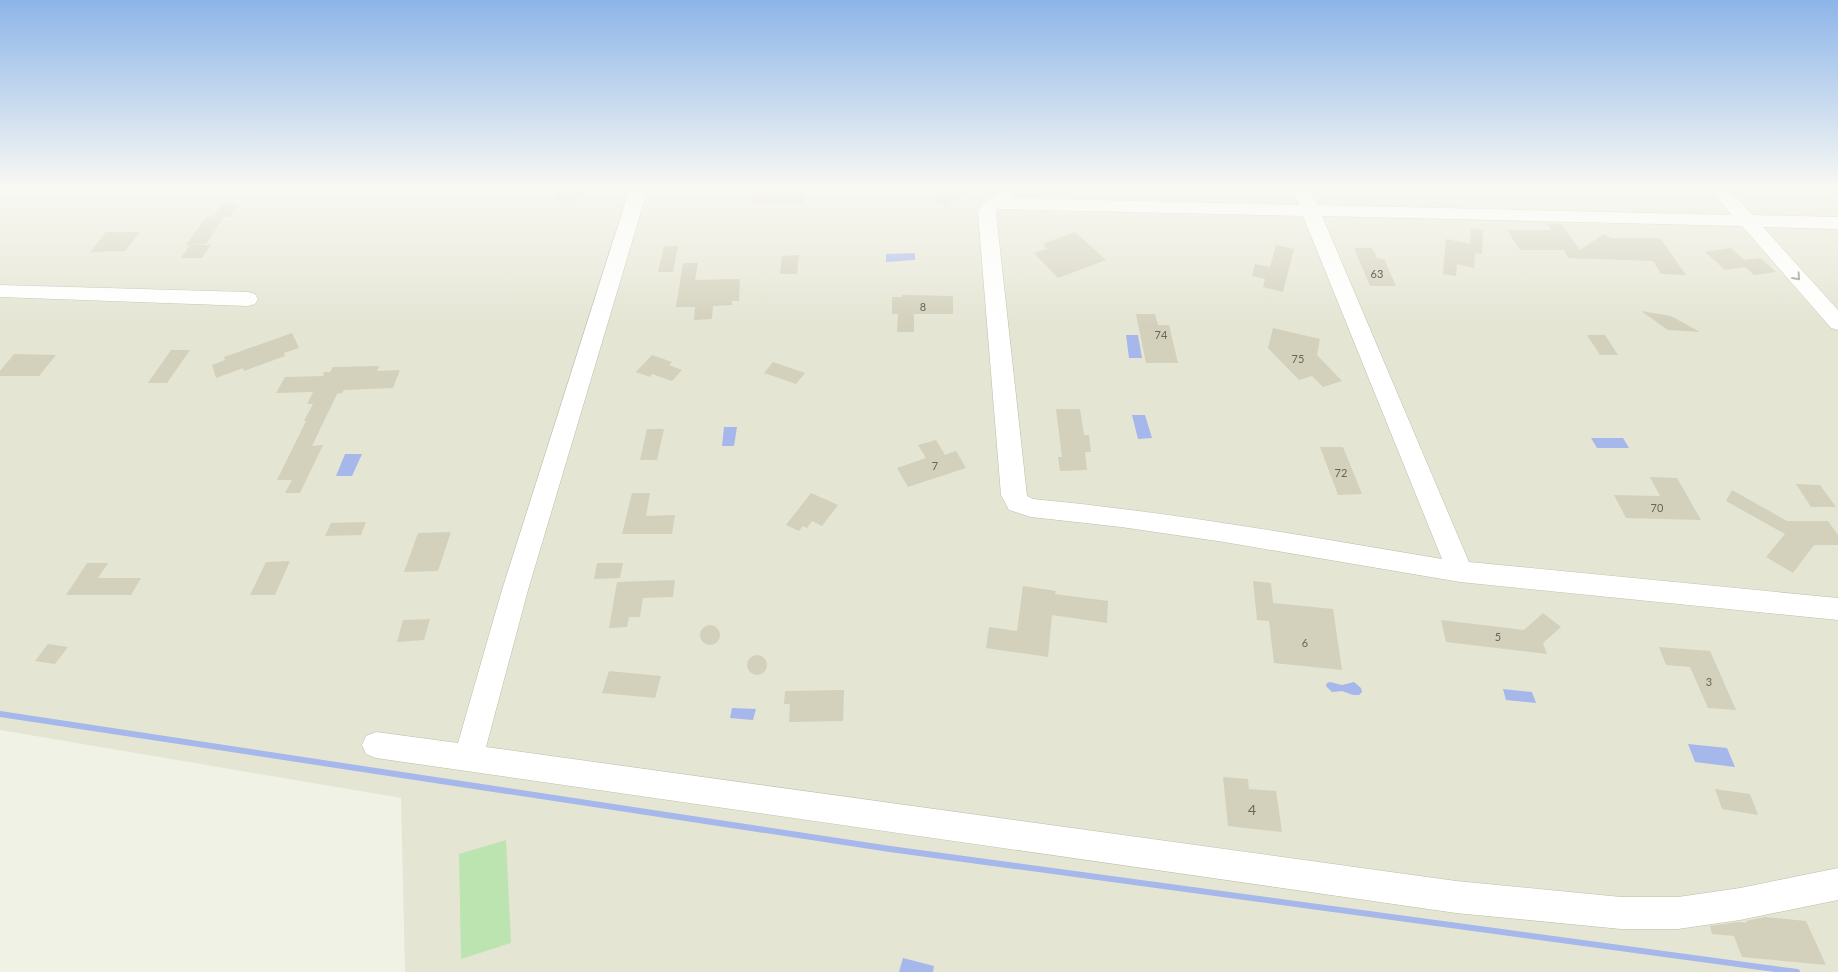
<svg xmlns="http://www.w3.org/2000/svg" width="1838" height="972" viewBox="0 0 1838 972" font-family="Lato,sans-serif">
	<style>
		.residential { fill: #e5e5d4 }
		.green { fill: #bce4b1 }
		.water { fill: #a5b7eb }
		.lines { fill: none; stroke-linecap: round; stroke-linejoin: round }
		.stream { stroke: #a5b7eb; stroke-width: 6 }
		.building { fill: #d3d1bc }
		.minor-casing { stroke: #bdbda9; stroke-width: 1 }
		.minor { fill: #fff; fill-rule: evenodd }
		.oneway { stroke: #989890 }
		.labels { text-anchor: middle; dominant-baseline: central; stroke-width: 4.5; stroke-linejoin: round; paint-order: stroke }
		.number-label { font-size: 11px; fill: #686658 }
		.near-number-label { font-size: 14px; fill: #686658 }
	</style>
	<rect width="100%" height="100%" fill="#f1f2e6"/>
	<path class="residential" d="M0,188H1838V972H405L401,798L0,730Z"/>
	<path class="green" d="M506,840L511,943L461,959L459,854Z"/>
	<path class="water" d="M915,253V260L886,262V254Z
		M1126,335H1138L1142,358H1129Z
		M1132,415H1145L1152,438L1138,439Z
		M724,427H737L734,446H722Z
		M1591,438H1623L1629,448H1597Z
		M345,454H362L352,476H336Z
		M1330,682L1342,685L1354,682L1361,688L1362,692L1359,695H1353L1342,691L1332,692L1326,686L1327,683Z
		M1503,689L1532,692L1536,703L1506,700Z
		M732,708L756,709L753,720L730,718Z
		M1688,744L1727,748L1735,767L1695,762Z
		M903,958L934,966L933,972H899Z"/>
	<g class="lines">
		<path class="stream" d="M0,714L890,849L1797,972"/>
	</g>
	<path class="building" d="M566,188H589L569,203L553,198Z
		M789,188H802V191H805L804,204H751L752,191L789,190Z
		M934,188H972L945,207L932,200L940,194Z
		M222,204H240L230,217H224L206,244L186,245L206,217H213Z
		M1549,223L1561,224L1580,250L1604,234L1611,238H1660L1686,275L1661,274L1653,261L1568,258L1564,250H1520L1507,230H1551L1547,224Z
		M1471,228L1483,230L1482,254L1475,253L1474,268L1457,264L1456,276L1443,274L1446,239L1470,244Z
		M106,232H140L125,251L90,252Z
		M1075,232L1106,260L1058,278L1034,253L1047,249L1043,244Z
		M190,245H211L202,258H181Z
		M1276,245L1294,249L1283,292L1263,287L1265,279L1252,276L1255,264L1270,267Z
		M664,246H678L673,272H658Z
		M1354,248H1372L1377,258L1384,259L1396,286H1370Z
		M1731,248L1744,260L1760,258L1776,272L1754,275L1745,267L1725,270L1705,252Z
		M799,255L797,274H780L782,256Z
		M683,263H698L695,280L740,279L739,301H732V305L713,306L712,319L694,320L695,307H676Z
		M902,295L953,296V314H914V332H897L898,314H892V297H902Z
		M1641,311L1671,316L1700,332L1668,330Z
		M1136,314H1155L1158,325H1169L1178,363H1146Z
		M1273,328L1320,339L1317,355L1342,381L1323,387L1312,376L1299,380L1268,348Z
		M292,333L299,348L284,353L285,356L244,371L243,368L216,378L212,365L225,360L224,357Z
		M1587,335H1605L1618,355H1600Z
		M171,350H190L167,383H148Z
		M14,354L56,355L39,376H0V371Z
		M652,355L672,362L669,365L682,370L672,381L652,374L650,377L636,372Z
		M773,362L805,373L796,384L764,373Z
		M379,366L377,371L400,370L393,388L344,390L342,393L337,394L312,446L323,445L300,493H285L292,480H277L306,421H304L313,404H307L313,392L276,393L285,377L323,376L324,372H330L333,367Z
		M1056,409H1080L1084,435H1089L1091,452H1085L1087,470L1060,471L1058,457H1062Z
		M647,429H664L657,460H640Z
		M936,440L945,455L956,451L966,468L908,487L897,468L926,458L918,445Z
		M1320,447H1343L1362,494L1338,495Z
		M1650,477L1677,478L1701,520L1626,518L1614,495L1660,496Z
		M1796,484L1820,485L1836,507H1811Z
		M1732,490L1787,521H1828L1838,535V545H1814L1793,573L1766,557L1785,534L1726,501Z
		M632,493H650L646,516L675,515L672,534H622Z
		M811,493L838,505L822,526L812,521L807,528L803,526L799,531L786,525Z
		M366,522L361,535L325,536L331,523Z
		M451,532L438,571L404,572L418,533Z
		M290,561L275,595H250L266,562Z
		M87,563H108L98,578H141L131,595H66Z
		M597,563H623L620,578L594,579Z
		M675,580L673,597L643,598L640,617H629L627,627L609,628L617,582Z
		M1253,581L1271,583L1273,603L1333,609L1342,670L1274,663L1269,621L1257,620Z
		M1023,586L1056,591L1055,594L1108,601L1107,623L1052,615L1048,657L986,648L989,627L1017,631Z
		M1543,613L1561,627L1543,643L1547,654L1446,642L1441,620L1524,630Z
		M430,619L424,640L397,642L403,620Z
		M700 635a10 10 0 1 1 20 0a10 10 0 1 1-20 0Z
		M48,644L68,647L55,664L35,661Z
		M1659,647L1710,651L1736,710L1708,708L1690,667L1666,665Z
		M747 665a10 10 0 1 1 20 0a10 10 0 1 1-20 0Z
		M609,671L661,676L655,698L602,693Z
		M844,690L843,721L789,722L790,704H784L785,691Z
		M1223,777L1248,779L1249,789L1276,791L1282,832L1228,826Z
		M1715,789L1750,794L1758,815L1722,809Z
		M1765,917L1806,921L1826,965L1742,957L1734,936L1712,934L1710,926L1738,922L1747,923L1746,921Z"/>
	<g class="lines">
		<defs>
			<path id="minor" d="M630,188H648L528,590L486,747L1456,881L1621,897H1678L1740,888L1838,868V900L1740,920L1678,929H1621L1456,913L376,758L366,754L362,745L366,736L376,732L458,743L502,590Z
				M1001,188H1019L1013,198L1299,205L1292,188H1310L1317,205L1732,215L1709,188H1727L1753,215L1838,217V229L1763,227L1838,310V330L1831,328L1742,226L1322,216L1469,562L1838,598V620L1460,582L1224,542L1121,527L1031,517L1009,510L1001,495L978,213C982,199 994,199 1001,188ZM997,209L1303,216L1442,559C1306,536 1170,512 1033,499L1027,496L996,213Z
				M0,285L248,292L255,294L258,299L255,304L248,306L0,297Z"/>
		</defs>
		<use href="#minor" class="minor-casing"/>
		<use href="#minor" class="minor"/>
	</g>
	<defs><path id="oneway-chevron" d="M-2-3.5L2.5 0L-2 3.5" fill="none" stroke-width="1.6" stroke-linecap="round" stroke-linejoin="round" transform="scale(1.25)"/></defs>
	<use class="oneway" href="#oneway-chevron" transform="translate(1797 277) rotate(48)"/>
	<linearGradient id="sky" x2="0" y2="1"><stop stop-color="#8db5e9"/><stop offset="0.58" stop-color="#f9f9f4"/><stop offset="1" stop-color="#f9f9f4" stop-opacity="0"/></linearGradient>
	<rect width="1838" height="324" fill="url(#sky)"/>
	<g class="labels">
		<g class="number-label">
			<text x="1377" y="273">63</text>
			<text x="923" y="306">8</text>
			<text x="1161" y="334">74</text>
			<text x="1298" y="358">75</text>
			<text x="935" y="465">7</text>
			<text x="1341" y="472">72</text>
			<text x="1657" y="507">70</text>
			<text x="1498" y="636">5</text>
			<text x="1305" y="642">6</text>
			<text x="1709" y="681">3</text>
		</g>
		<g class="near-number-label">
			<text x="1252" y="809">4</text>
		</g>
	</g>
</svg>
